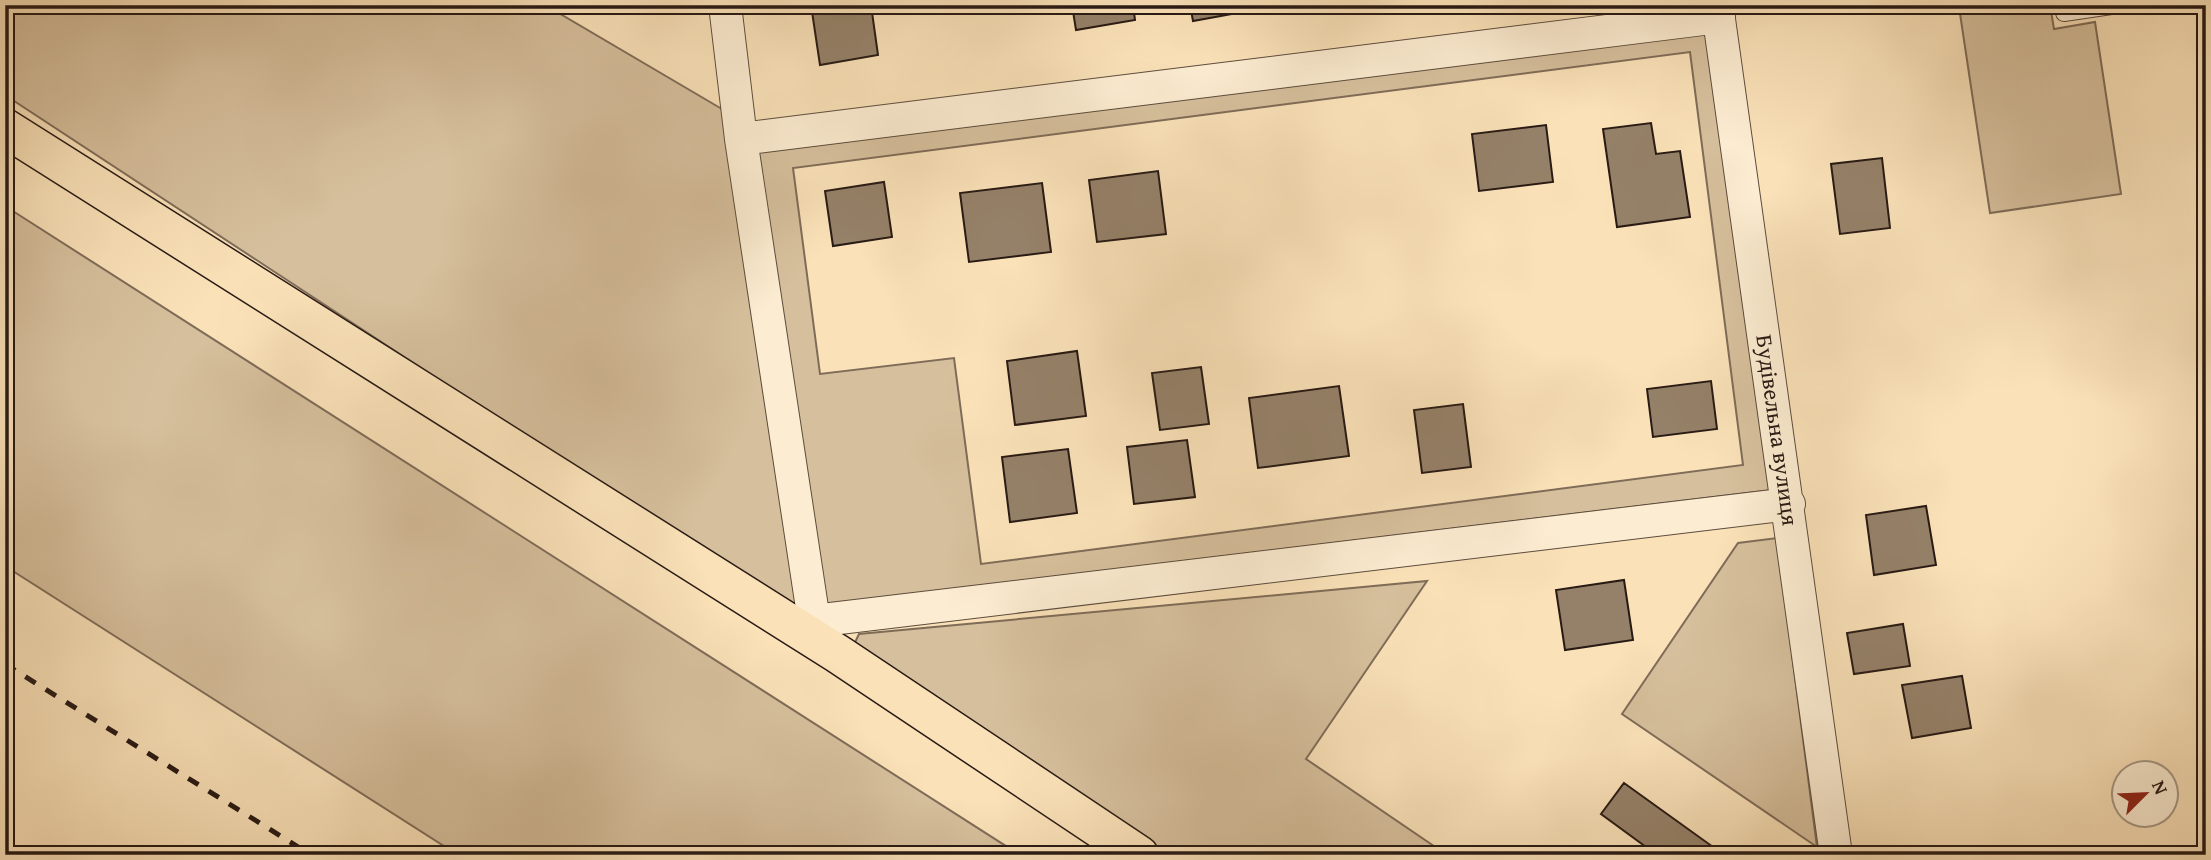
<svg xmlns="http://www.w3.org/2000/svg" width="2211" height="860" viewBox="0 0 2211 860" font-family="'Gentium Book Plus',serif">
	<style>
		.green { fill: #d6bf9c; stroke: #7f6c58; stroke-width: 2; fill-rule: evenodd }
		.building { fill: #958169; stroke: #281a14; stroke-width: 2 }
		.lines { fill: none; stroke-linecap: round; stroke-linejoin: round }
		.service-casing { stroke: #5c4c3d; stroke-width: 18 }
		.minor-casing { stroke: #5c4c3d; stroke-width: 34 }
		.primary-casing { stroke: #281a14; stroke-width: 41 }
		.service { stroke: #fcecd1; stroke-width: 16 }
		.minor { stroke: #fcecd1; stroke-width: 32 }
		.primary { stroke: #fae1b8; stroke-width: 38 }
		.rail { stroke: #281a14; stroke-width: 5; stroke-dasharray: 12 12; stroke-linecap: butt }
		.labels { text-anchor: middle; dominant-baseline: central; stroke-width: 6; stroke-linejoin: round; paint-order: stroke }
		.street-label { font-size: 23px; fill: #281a14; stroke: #fcecd1 }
	</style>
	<rect width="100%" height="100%" fill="#fae1b8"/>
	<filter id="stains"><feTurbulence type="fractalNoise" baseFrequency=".00286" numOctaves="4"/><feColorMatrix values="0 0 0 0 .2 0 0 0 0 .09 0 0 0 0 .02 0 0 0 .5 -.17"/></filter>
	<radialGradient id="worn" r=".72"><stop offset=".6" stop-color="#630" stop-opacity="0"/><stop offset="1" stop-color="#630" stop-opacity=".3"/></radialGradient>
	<path class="green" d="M5,5H545L727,112L802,618L5,95Z
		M1969,5H2050L2054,29L2095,22L2121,194L1990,213L1959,7Z
		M1709,30L1772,490L821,605L753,149ZM1690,52L1743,465L981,564L954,358L820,374L793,168Z
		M5,206L1020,855H458L5,566Z
		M1777,538L1817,847L1622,714L1738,543Z
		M1427,581L1306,759L1447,855H1168L850,653L859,634Z"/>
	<path class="building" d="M811,5H871L878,55L820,65Z
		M1072,5H1133L1135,20L1076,30Z
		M1190,5H1242L1243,12L1193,21Z
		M1651,123L1656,154L1680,151L1690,217L1617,227L1603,129Z
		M1546,125L1553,182L1479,191L1472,134Z
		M1882,158L1890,228L1840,234L1831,164Z
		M1158,171L1166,234L1097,242L1089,180Z
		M884,182L892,237L833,246L825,191Z
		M1042,183L1051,252L969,262L960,193Z
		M1077,351L1086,416L1015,425L1007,361Z
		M1201,367L1209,424L1160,430L1152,373Z
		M1711,381L1717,429L1653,437L1647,389Z
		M1339,386L1349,456L1258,468L1249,398Z
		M1463,404L1471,467L1422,473L1414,410Z
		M1187,440L1195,497L1134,504L1127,447Z
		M1068,449L1077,513L1010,522L1002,457Z
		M1926,506L1936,565L1874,575L1866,515Z
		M1624,580L1633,640L1565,650L1556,590Z
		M1903,624L1910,666L1854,674L1847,633Z
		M1962,676L1971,728L1912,738L1902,685Z
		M1624,783L1713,847L1708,855H1657L1601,814Z"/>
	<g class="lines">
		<defs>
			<path id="service" d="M2064,13L2118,5"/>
			<path id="minor" d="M725,5L741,139L814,621L826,638
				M1717,5L1836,855
				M741,139L1719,17
				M814,621L1789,504"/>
			<path id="primary" d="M5,128L838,654L1139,855"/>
		</defs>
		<use href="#service" class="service-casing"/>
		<use href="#minor" class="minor-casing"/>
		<use href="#primary" class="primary-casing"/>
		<use href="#service" class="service"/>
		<use href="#minor" class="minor"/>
		<use href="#primary" class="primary"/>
		<path class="rail" d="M5,664L311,855"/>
	</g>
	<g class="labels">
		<g class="street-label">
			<text transform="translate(1778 430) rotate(82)">Будівельна вулиця</text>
		</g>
	</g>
	<rect width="2211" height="860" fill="none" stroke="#fae1b8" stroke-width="28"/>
	<rect x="7" y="7" width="2197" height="846" fill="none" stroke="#281a14" stroke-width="3.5"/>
	<rect x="14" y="14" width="2183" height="832" fill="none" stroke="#281a14" stroke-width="2"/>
	<g transform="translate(2145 794) rotate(66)"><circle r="33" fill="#fcecd1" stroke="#a79885" stroke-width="2"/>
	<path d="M0-5L12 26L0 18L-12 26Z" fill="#8f2418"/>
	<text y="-10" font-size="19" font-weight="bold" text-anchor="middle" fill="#281a14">N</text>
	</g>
	<rect width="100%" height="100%" filter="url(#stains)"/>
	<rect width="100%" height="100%" fill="url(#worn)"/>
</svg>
